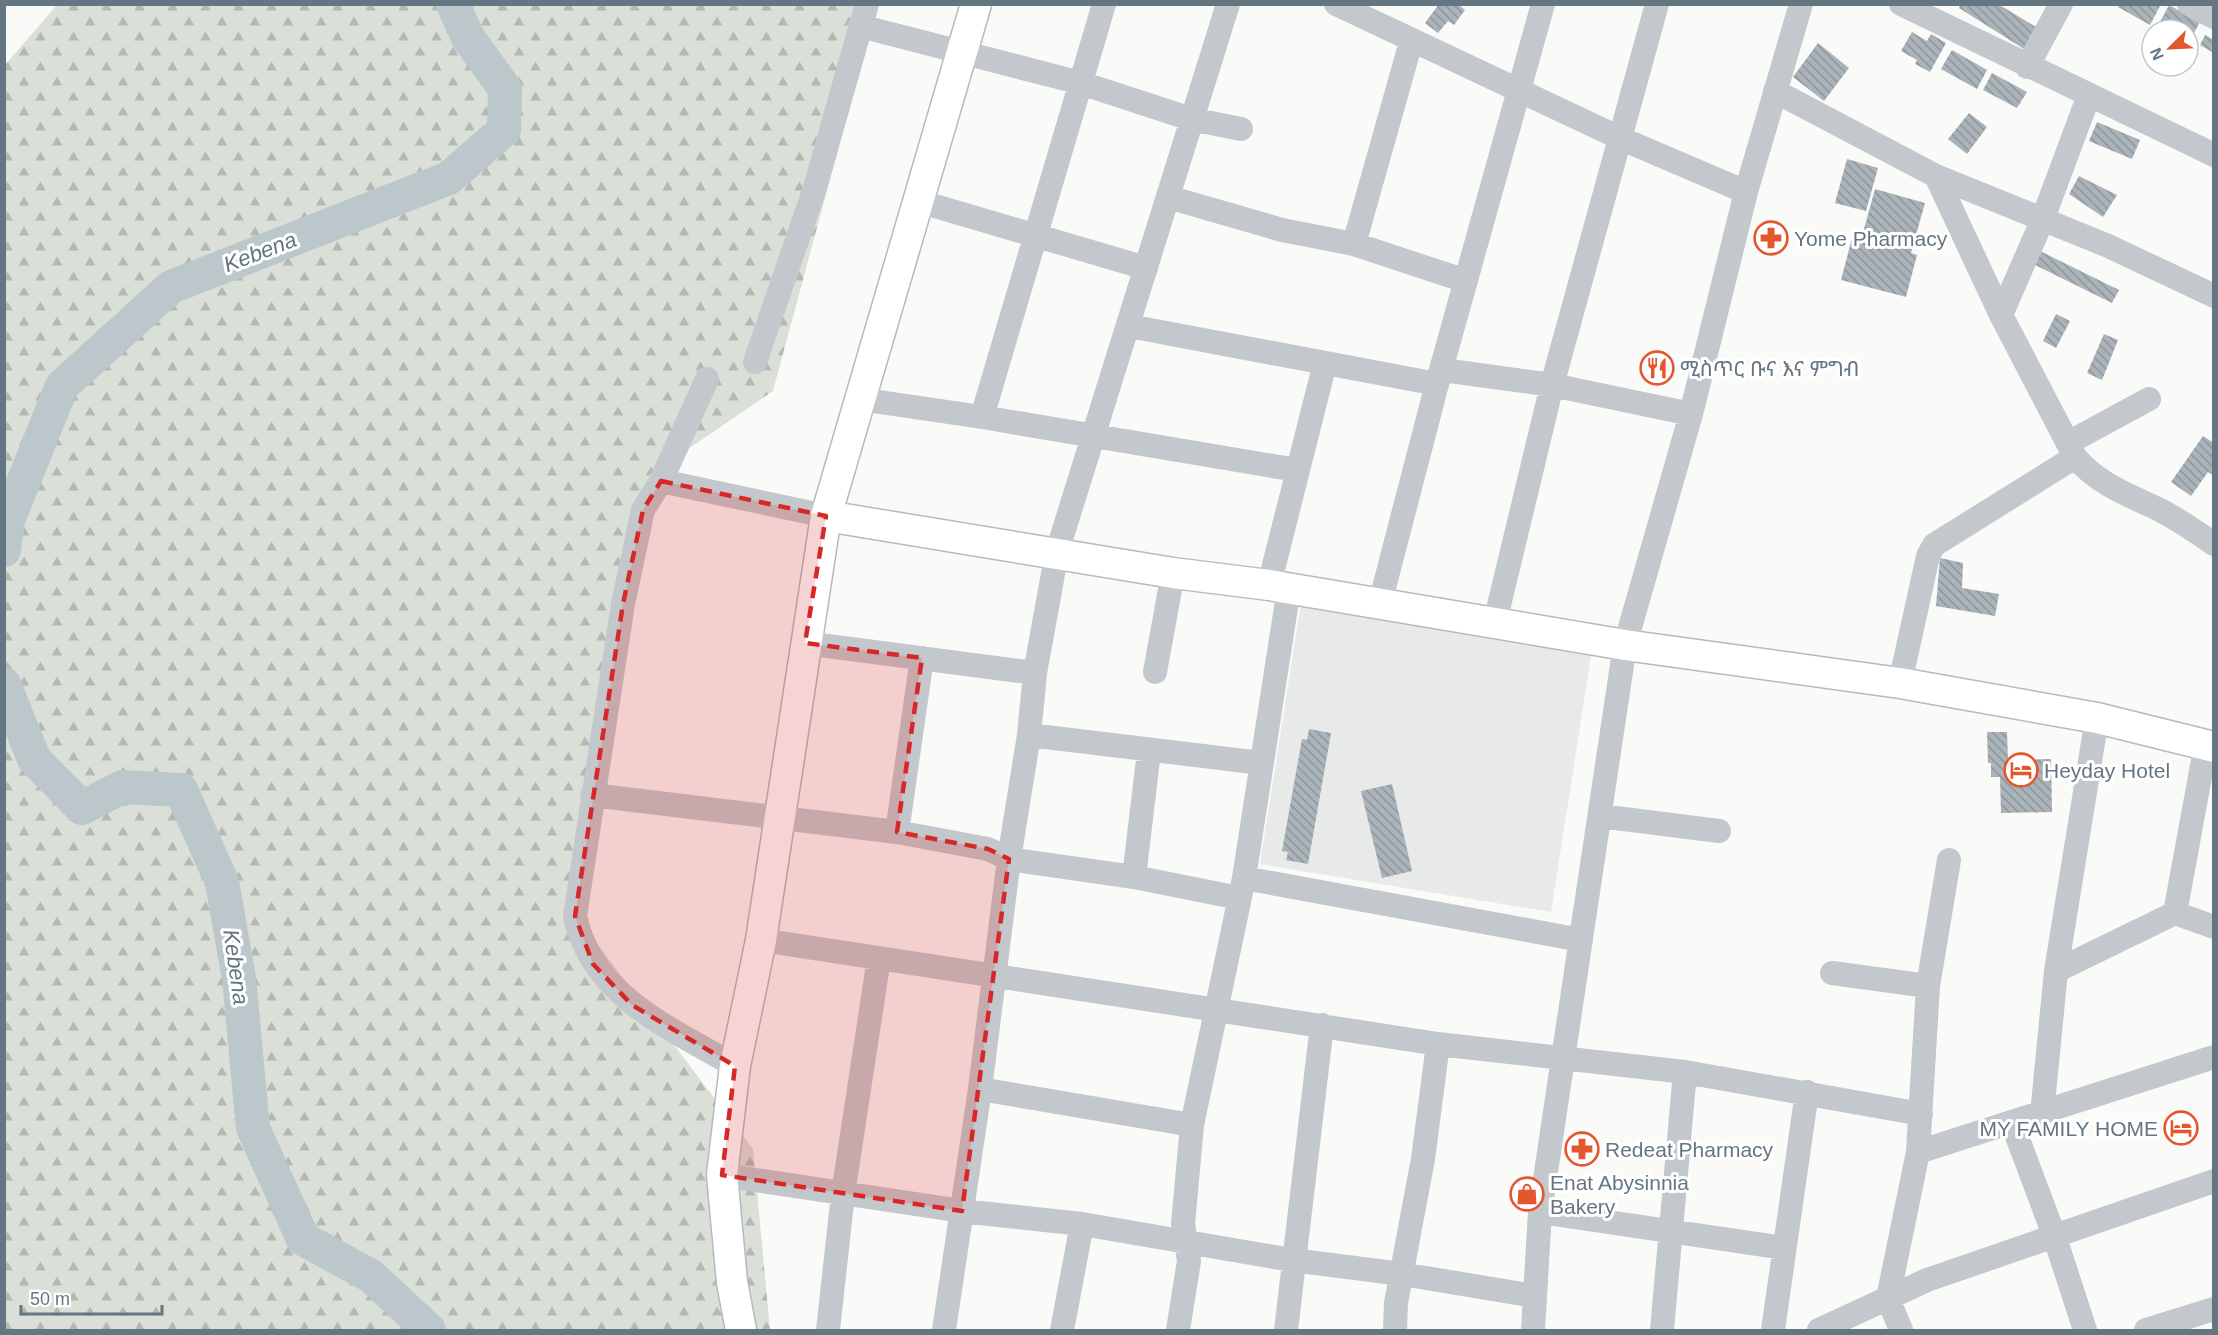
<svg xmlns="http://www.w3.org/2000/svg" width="2218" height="1335" viewBox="0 0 2218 1335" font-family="Helvetica,'Noto Sans Ethiopic',sans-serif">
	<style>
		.built { fill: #e8e9e9 }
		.forest { fill: url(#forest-firs) }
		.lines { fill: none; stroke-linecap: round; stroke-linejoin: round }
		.river { stroke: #bbc7cb; stroke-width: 34 }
		.building { fill: url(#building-back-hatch) }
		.major-casing { stroke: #b5babe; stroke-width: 33 }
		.minor { stroke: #c3c8cc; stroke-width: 24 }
		.major { stroke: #fff; stroke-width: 30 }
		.marked { fill: #d62828; fill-opacity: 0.2; stroke: #d62828; stroke-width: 4.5; stroke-dasharray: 12 8; stroke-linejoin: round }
		.labels { text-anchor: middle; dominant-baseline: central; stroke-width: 6; stroke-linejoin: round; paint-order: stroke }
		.poi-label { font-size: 21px; fill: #657683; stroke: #fff; text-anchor: start }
		.water-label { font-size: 22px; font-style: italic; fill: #60757c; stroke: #fff }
	</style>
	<defs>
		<pattern id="forest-firs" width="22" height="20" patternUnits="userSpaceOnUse" patternTransform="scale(1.5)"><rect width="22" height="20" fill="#dadfd7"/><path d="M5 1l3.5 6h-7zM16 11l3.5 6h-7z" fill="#b4b9b4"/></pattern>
		<pattern id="building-back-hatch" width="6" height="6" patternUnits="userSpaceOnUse" patternTransform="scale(1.5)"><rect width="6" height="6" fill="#aab3b9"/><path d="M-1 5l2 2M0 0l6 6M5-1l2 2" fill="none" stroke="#8e969c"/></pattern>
	</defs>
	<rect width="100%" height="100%" fill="#fafaf8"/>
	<path class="built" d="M1301,603L1592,650L1551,912L1260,864Z"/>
	<path class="forest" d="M57,5H877L773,391L650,475L579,920L753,1149L770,1330H5V65Z"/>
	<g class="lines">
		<path class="river" d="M4,550L8,520L62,386L171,287L449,178L504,130L505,89L467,36L453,4
			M4,684L34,759L82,808L122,787L181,790L222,882L239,979L253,1128L303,1239L371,1276L429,1330"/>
	</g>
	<path class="building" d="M1439,4H1458L1465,10L1454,25L1448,21L1438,33L1425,23Z
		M1961,4H1998L2046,33L2032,54L1959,8Z
		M2119,4H2161L2150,25L2118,7Z
		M2169,5L2200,22L2188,44V30H2164L2158,26Z
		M1912,32L1927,41L1931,34L1946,43L1930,72L1915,64L1917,60L1901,51Z
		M2205,35L2214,40V53L2200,45Z
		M1818,43L1849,68L1824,101L1793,77Z
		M1952,50L1987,70L1977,89L1941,69Z
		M1992,73L2027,92L2017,108L1983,90Z
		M1969,113L1987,127L1967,154L1948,139Z
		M2097,122L2140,140L2132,159L2089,141Z
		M1847,159L1878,168L1866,211L1835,203Z
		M2079,176L2117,195L2103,217L2069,194Z
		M1875,189L1925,203L1911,253L1917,255L1906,297L1841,280L1852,238L1861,240Z
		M2038,250L2119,290L2112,303L2031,263Z
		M2056,314L2070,321L2056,348L2043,341Z
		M2104,334L2118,340L2102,380L2087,373Z
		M2203,436L2214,443V476L2208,472L2191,496L2171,482Z
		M1940,558L1963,563L1962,588L1999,594L1995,616L1936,606Z
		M1309,729L1331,733L1308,864L1286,860L1288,852L1282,851L1302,739L1307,740Z
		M1987,732H2007L2008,760L2051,759L2052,812L2001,813L2000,777H1991V763H1988Z
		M1392,784L1412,871L1382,878L1361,791Z"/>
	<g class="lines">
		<defs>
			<path id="major" d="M826,516L1173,573L1269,585L1625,645L1900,683L2097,718L2214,747
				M741,1330L732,1282L722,1175L735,1066L761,940L826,516L976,4"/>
		</defs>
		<use href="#major" class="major-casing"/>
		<path class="minor" d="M1336,4L1622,139L1746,192
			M1901,4L2214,155
			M2189,4L2214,17
			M860,26L1081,83L1191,119L1241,129
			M2027,67L2061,4
			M1775,91L1936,176L2001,315
			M2089,95L2042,221L2001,315L2075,457C2098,484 2126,494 2158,509C2178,519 2195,531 2214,544
			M1936,176L2106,245L2214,296
			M1168,197L1282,230L1354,244L1411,42
			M918,201L1146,268
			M1354,244L1466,281
			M1129,326L1437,384
			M755,362L814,191L867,4
			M1442,370L1552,385L1691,414
			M707,379L661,481L643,510L623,604L575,916C592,997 671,1028 735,1066
			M859,399L982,417L1297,470
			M982,417L1104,4
			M2068,443L2149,399
			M661,481L826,516
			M1269,585L1325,363
			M1380,603L1437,384L1543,4
			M1495,622L1552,385L1657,4
			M805,643L1035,673
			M1155,672L1173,573
			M1900,683L1928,556L1934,545L2075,457
			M1029,735L1261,763
			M592,795L897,832L988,849L1009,859L1134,877L1239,898
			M1600,816L1719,831
			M897,832L922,658
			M1134,877L1149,751
			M1244,878L1581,940
			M2175,913L2206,744
			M761,940L1438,1044L1685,1072L1921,1114
			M2056,971L2175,913L2214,927
			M1832,973L1928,986
			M980,1089L1192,1125
			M2042,1114L2056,971L2097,718
			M2012,1123L2054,1235L2085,1330
			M1918,1152L1928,986L1949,860
			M722,1175L962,1211L1082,1224L1292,1260L1402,1274L1534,1296
			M1540,1212L1784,1248
			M828,1330L843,1194L879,958
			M944,1330L980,1089L1009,859L1029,735L1035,673L1057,552L1228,4
			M1062,1330L1082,1224
			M1178,1330L1189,1261L1183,1224L1192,1125L1244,878L1289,588
			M1286,1330L1322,1025
			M1395,1330L1396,1303L1423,1159L1438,1044
			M1533,1330L1540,1212L1625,645L1691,414L1746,192L1801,4
			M1662,1330L1685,1072
			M1773,1330L1807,1092
			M1819,1330L1927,1280L2214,1181
			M1901,1330L1888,1298L1918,1152L2214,1057
			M2146,1330L2214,1309"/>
		<use href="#major" class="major"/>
	</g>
	<path class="marked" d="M661,481L826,516L805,643L922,658L897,832L988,849L1009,859L962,1211L722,1175L735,1066L632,1005L593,964L575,916L623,604L643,510Z"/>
	<defs>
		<symbol id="pharmacy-ring" viewBox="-11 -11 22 22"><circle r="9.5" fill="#fff" stroke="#e4572e" stroke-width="1.5"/><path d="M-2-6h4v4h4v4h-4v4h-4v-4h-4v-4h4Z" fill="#e4572e"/></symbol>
		<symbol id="restaurant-ring" viewBox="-11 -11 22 22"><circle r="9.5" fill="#fff" stroke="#e4572e" stroke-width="1.5"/><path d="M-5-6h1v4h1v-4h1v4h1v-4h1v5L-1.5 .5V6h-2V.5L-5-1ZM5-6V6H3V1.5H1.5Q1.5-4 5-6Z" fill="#e4572e"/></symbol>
		<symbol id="hotel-ring" viewBox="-11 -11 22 22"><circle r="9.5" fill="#fff" stroke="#e4572e" stroke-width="1.5"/><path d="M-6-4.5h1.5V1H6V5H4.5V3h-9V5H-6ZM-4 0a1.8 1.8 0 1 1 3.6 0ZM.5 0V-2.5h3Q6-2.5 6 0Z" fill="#e4572e"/></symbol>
		<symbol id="shop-ring" viewBox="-11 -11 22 22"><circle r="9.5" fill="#fff" stroke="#e4572e" stroke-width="1.5"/><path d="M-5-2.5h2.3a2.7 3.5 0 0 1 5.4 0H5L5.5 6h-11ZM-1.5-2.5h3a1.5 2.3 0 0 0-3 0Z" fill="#e4572e"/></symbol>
	</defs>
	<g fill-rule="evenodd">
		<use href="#pharmacy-ring" x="1752" y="219" width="38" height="38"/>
		<use href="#restaurant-ring" x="1638" y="349" width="38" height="38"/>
		<use href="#hotel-ring" x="2002" y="751" width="38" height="38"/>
		<use href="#hotel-ring" x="2162" y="1109" width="38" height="38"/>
		<use href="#pharmacy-ring" x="1563" y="1130" width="38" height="38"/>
		<use href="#shop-ring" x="1508" y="1175" width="38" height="38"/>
	</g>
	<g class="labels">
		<g class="poi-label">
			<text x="1794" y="238">Yome Pharmacy</text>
			<text x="1680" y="368">ሚስጥር ቡና እና ምግብ</text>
			<text x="2044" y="770">Heyday Hotel</text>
			<text x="2158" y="1128" text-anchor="end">MY FAMILY HOME</text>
			<text x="1605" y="1149">Redeat Pharmacy</text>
			<text x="1550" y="1182">Enat Abysinnia<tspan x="1550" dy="24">Bakery</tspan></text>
		</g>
		<g class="water-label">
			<text transform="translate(260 252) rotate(-21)">Kebena</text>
			<text transform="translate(236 967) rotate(82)">Kebena</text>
		</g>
	</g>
	<rect width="2218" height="1335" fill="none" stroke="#657683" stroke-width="12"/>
	<g transform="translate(2170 48) rotate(246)"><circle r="28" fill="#ffffff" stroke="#c1c8cd" stroke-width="1.5"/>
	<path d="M0-4.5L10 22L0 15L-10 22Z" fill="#e4572e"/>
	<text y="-9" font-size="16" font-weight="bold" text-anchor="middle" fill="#657683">N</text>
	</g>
	<path d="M21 1305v9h141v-9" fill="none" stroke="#657683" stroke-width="3"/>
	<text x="30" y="1305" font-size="18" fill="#657683" stroke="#ffffff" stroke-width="4.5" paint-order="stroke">50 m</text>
</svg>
